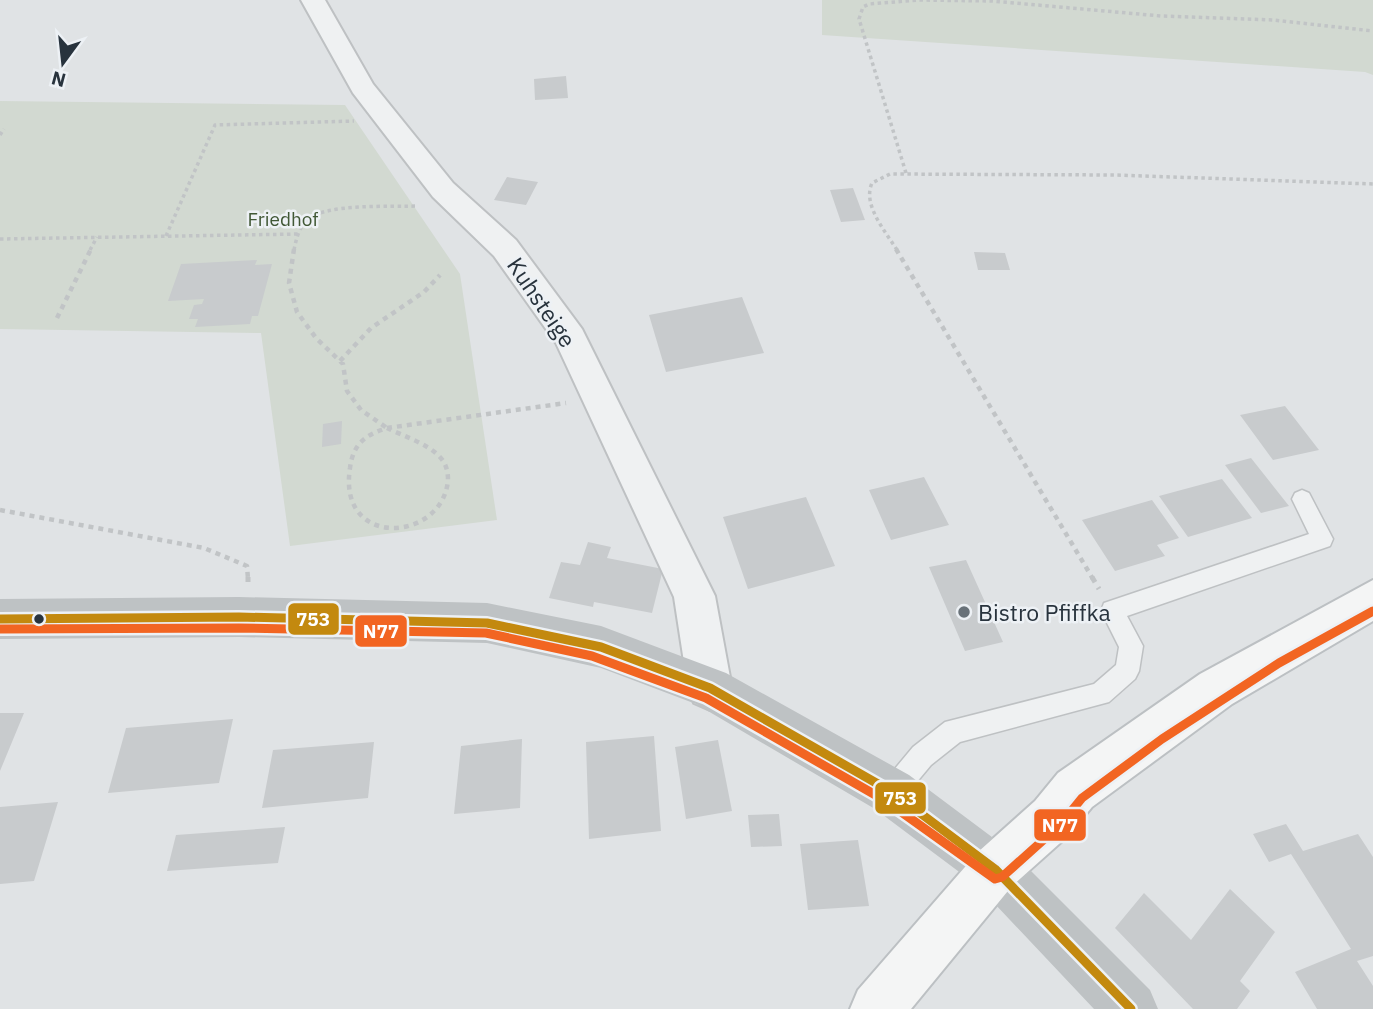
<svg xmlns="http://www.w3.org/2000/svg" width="1373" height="1009" viewBox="0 0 1373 1009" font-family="'IBM Plex Sans',sans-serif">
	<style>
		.green { fill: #d2d9d1 }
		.building { fill: #c8cbcd }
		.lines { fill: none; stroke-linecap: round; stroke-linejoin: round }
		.lane-casing { stroke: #bec1c3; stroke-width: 3 }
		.street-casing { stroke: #bec1c3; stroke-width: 4 }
		.primary-casing { stroke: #bcc0c3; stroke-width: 4 }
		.path-far2 { stroke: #c1c4c6; stroke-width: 3.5; stroke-dasharray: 3.5 3.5; stroke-linecap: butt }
		.path-far1 { stroke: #c1c4c6; stroke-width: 4.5; stroke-dasharray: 5 5; stroke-linecap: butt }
		.path { stroke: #c1c4c6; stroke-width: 5; stroke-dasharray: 6 6; stroke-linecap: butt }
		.lane { fill: #eff1f2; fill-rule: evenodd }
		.street { fill: #eff1f2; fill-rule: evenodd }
		.secondary { fill: #bec2c4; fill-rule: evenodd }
		.primary { fill: #f4f5f5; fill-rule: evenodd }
		.bus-1-casing { stroke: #edf1f5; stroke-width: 14 }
		.bus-2-casing { stroke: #edf1f5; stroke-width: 14 }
		.bus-1 { stroke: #c3890f; stroke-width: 9 }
		.bus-2 { stroke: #f26522; stroke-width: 9 }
		.poi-dot { fill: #687178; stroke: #edf1f5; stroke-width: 2.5 }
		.bus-dot { fill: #28333d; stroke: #edf1f5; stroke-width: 2.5 }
		.labels { text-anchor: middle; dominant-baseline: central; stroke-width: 5; stroke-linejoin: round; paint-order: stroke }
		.far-park-label { font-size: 19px; fill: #415836; stroke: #edf1f5 }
		.street-label { font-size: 23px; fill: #28333d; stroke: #edf1f5 }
		.poi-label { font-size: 23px; fill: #28333d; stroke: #edf1f5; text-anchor: start }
		.line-badge { stroke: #edf1f5; stroke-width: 2.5 }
		.badge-label { font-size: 19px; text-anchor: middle; font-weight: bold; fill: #fff }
	</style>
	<rect width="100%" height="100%" fill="#e0e3e5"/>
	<path class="green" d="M822,0H1373V75L1365,72L822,35Z
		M0,101L345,105L460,274L497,520L290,546L261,333L0,329Z"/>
	<path class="building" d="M566,76L568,98L535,100L534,79Z
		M507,177L538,182L526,205L494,200Z
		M853,188L865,220L841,222L830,190Z
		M974,252L1005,253L1010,270H978Z
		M257,260L255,265L272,264L258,316H252L250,324L195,327L198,319H189L194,305L202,304L204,299L168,301L181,264Z
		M742,297L764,353L666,372L649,315Z
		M1285,406L1319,450L1273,460L1240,415Z
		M342,421L341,444L322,447L323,424Z
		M1251,458L1289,506L1261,513L1225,465Z
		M924,477L949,525L891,540L869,490Z
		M1222,479L1252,518L1188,537L1159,496Z
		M806,497L835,566L748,589L723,517Z
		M1152,500L1179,538L1157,545L1165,556L1115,571L1082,520Z
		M588,542L611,547L607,558L663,569L652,613L594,602L593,607L549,598L561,562L580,565Z
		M966,560L1003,642L965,651L929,567Z
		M0,713H24L0,771Z
		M233,719L219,783L108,793L126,728Z
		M654,736L661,831L589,839L586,742Z
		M522,739L520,808L454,814L461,746Z
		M718,740L732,811L686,819L675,747Z
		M374,742L368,798L262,808L273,750Z
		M58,802L34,881L0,884V807Z
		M779,814L782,846L751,847L748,815Z
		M1286,824L1303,851L1358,834L1373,857V956L1357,961L1373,986V1009H1317L1295,972L1351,949L1291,854L1269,862L1253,834Z
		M285,827L278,863L167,871L176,835Z
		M858,840L869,906L808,910L800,844Z
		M1230,889L1275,932L1240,981L1250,991L1237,1009H1193L1115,928L1144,893L1191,940Z"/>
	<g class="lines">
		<defs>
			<path id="lane" d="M1302,490L1309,493L1333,539L1330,546L1127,616L1143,646L1139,671L1135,679L1109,702L960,742L931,765L901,801L892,805L883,801L879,792L883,783L913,747L945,722L1094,684L1116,665L1119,647L1101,611L1104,603L1309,534L1292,499L1295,493Z"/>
			<path id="street" d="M301,0H325L373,84L453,183L516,240L582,329L715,596L732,688L726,703L710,710L694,703L688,688L674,597L556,343L494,256L433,197L353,93Z"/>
			<path id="primary" d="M1373,580V621L1232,704L1092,807L1069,835L1012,886L911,1009H850L858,990L978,852L1035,801L1058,773L1200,674Z"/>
		</defs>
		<use href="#lane" class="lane-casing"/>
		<use href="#street" class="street-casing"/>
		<use href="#primary" class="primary-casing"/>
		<path class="path-far2" d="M0,135L4,129
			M906,173L859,19L863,7L869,4L919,0L992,1L1161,16L1273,20L1373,31
			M166,236L215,125L354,121
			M0,239L299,234
			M90,250L97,237
			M294,250C296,240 299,227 307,220C325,203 392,207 417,206
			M897,250C886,232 862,205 872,183L890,174L1116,175L1373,184"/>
		<path class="path-far1" d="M294,249L289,283L297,312L316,338L343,364L347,391L361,410L387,428
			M896,249L1093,579
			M57,318L91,249
			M340,361L371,328L424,292L440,275
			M387,428C403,436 426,443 439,456C446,463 448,471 448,480C443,542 337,550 350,468C353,444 365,435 387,428Z
			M387,428L566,403
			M0,510L204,548L247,566L248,579"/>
		<path class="path" d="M248,577V582
			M1092,577L1099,589"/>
		<use href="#lane" class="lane"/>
		<use href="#street" class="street"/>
		<path class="secondary" d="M239,597L487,603L601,626L726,673L909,775L1012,852L1150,990L1158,1009H1094L978,886L875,809L696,704L601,668L487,643L239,637L0,639V599Z"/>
		<use href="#primary" class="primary"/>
		<defs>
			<path id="bus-1" d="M0,619L239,617L487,623L601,647L710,688L892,792L995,869L1131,1009"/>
			<path id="bus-2" d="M0,629L239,628L486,633L592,656L706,698L886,801L995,879L1002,877L1060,825L1082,798L1162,739L1279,663L1373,611"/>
		</defs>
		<use href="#bus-1" class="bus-1-casing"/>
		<use href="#bus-2" class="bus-2-casing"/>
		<use href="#bus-1" class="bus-1"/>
		<use href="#bus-2" class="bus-2"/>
	</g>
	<circle class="poi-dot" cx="964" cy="612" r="7"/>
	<circle class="bus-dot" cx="39" cy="619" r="6"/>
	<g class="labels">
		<g class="far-park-label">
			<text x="283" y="219">Friedhof</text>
		</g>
		<g class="street-label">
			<text transform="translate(542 302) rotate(56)">Kuhsteige</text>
		</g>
		<g class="poi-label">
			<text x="978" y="612">Bistro Pfiffka</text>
		</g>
	</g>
	<g class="line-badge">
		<rect x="287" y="602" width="53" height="34" rx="7" fill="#c3890f"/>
		<rect x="354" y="614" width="54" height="34" rx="7" fill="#f26522"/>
		<rect x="874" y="781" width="53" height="34" rx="7" fill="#c3890f"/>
		<rect x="1033" y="808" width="54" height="34" rx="7" fill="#f26522"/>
	</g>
	<g class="badge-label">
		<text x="313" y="626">753</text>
		<text x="381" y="638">N77</text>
		<text x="900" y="805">753</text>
		<text x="1060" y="832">N77</text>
	</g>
	<g transform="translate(63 63) rotate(195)" stroke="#edf1f5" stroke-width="5" paint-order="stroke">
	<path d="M0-5L12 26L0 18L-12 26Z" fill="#28333d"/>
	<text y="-10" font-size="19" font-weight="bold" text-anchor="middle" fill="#28333d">N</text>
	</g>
</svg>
